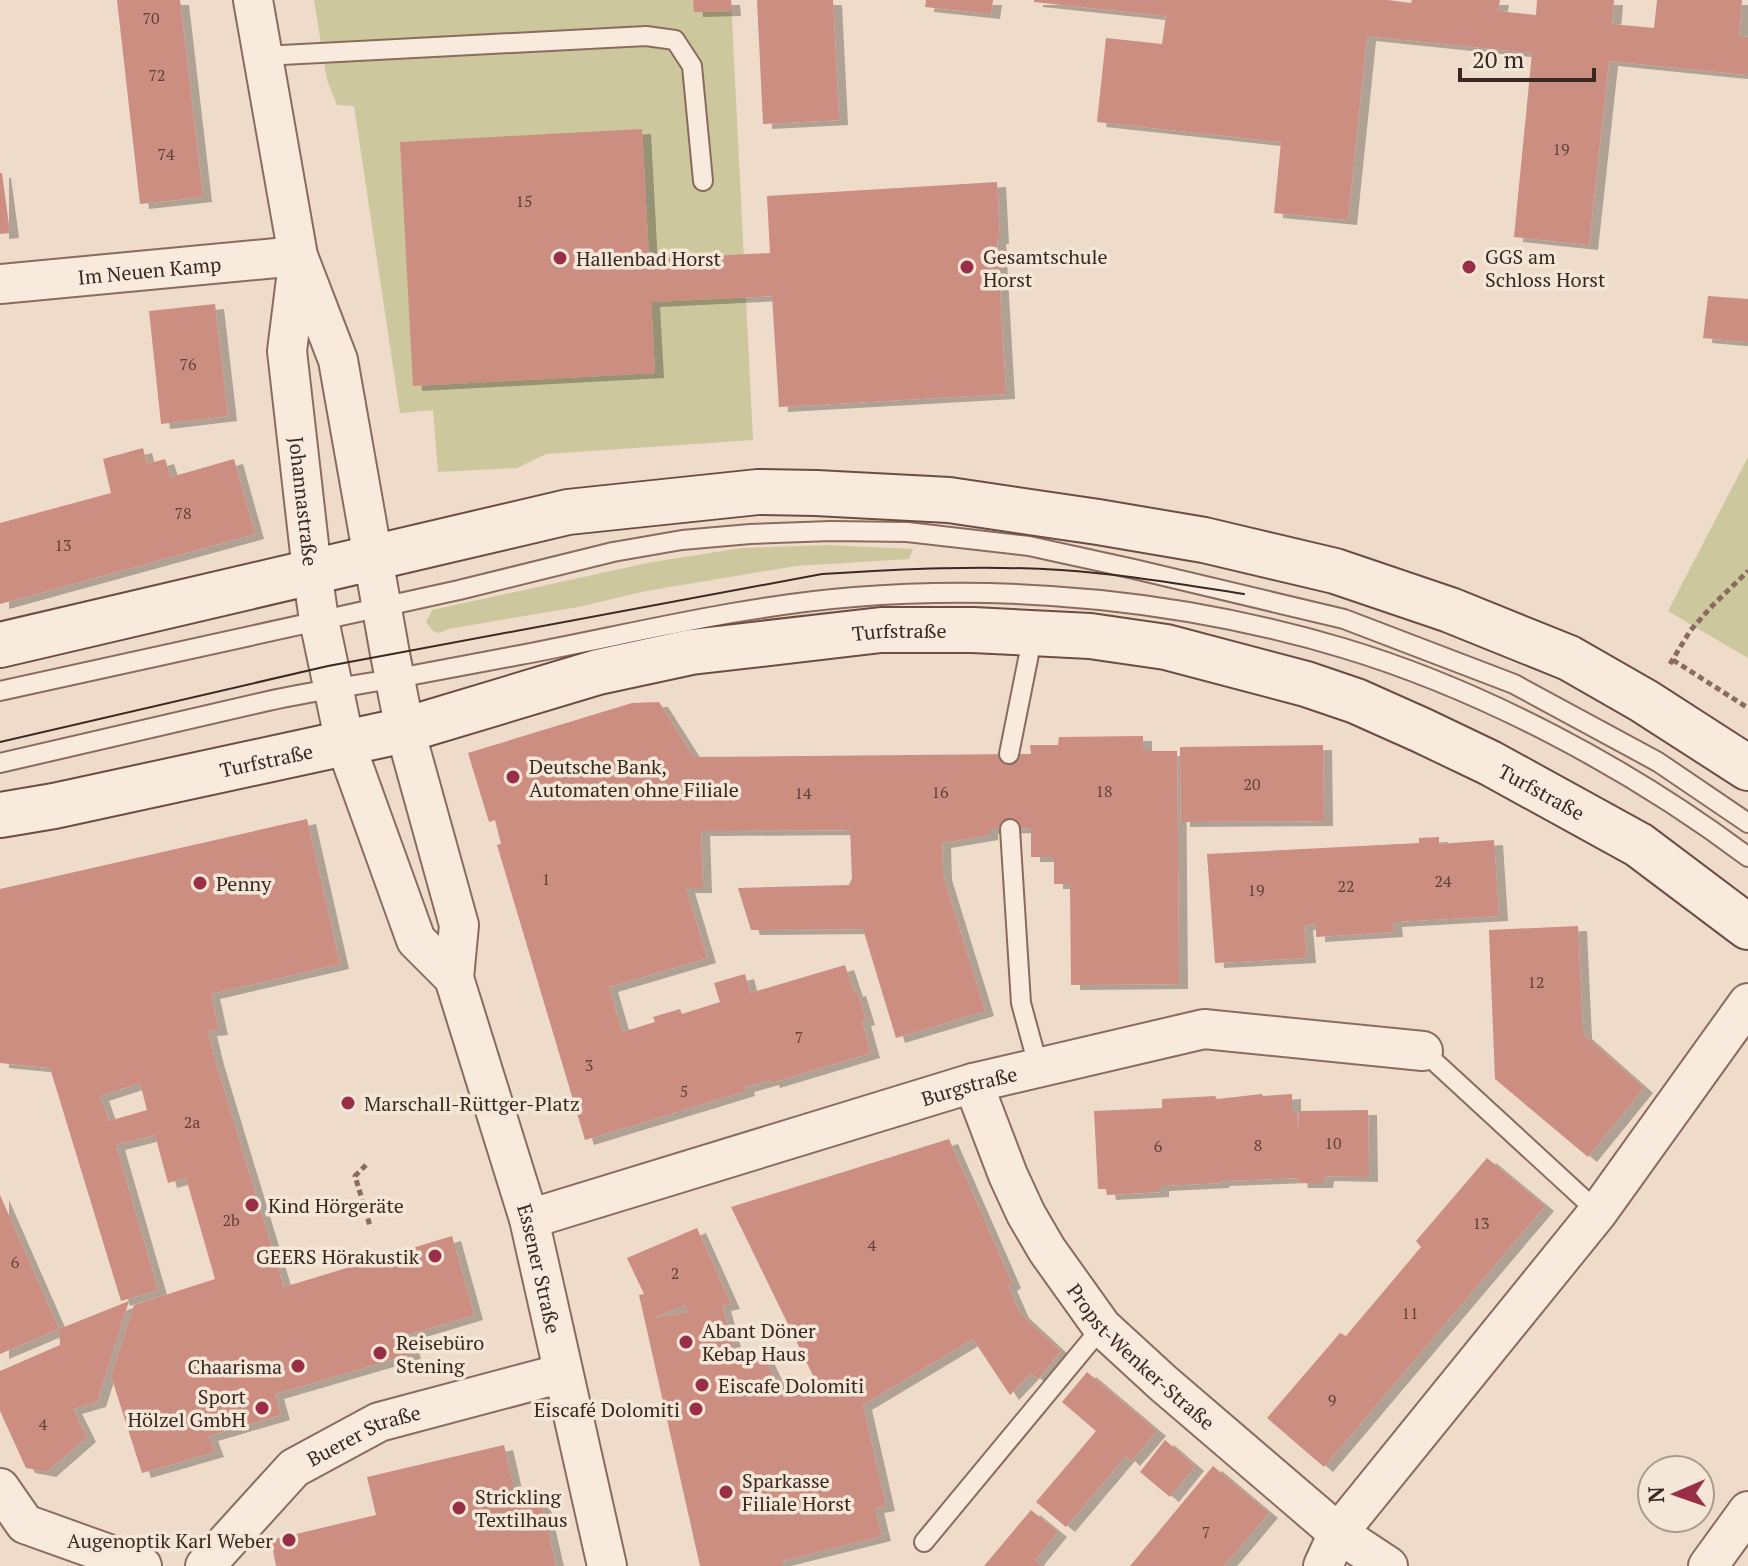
<svg xmlns="http://www.w3.org/2000/svg" width="1748" height="1566" viewBox="0 0 1748 1566" font-family="'PT Serif',serif">
	<style>
		.green { fill: #ccc79d }
		.building { fill: #cb8e80; fill-rule: evenodd; filter: url(#shadow) }
		.lines { fill: none; stroke-linecap: round; stroke-linejoin: round }
		.lane-casing { stroke: #8a6c5e; stroke-width: 22 }
		.street-casing { stroke: #8a6c5e; stroke-width: 42 }
		.secondary-casing { stroke: #6c4d41; stroke-width: 48 }
		.path { stroke: #8a6c5e; stroke-width: 5; stroke-dasharray: 6 4; stroke-linecap: butt }
		.lane { stroke: #f8eadc; stroke-width: 18 }
		.street { stroke: #f8eadc; stroke-width: 38 }
		.secondary { stroke: #f8eadc; stroke-width: 44 }
		.tram { stroke: #3b2821; stroke-width: 2 }
		.poi-dot { fill: #982f47; stroke: #f5e7d8; stroke-width: 3 }
		.labels { text-anchor: middle; dominant-baseline: central; stroke-width: 7; stroke-linejoin: round; paint-order: stroke }
		.number-label { font-size: 16px; fill: #5f4239 }
		.poi-label { font-size: 20px; fill: #3b2821; stroke: #f5e7d8; text-anchor: start }
		.street-label { font-size: 20px; fill: #3b2821; stroke: #f5e7d8 }
	</style>
	<defs>
		<filter id="shadow"><feDropShadow dx="9" dy="5" stdDeviation="0" flood-color="#0004"/></filter>
	</defs>
	<rect width="100%" height="100%" fill="#eedbc9"/>
	<path class="green" d="M314,0H731L753,440L546,454L517,468L438,472L433,410L400,413L354,106L337,105L327,80Z
		M1748,457V658L1668,611Z
		M828,545L913,549L909,559L796,566L646,591L578,607L448,629L439,633L433,631L426,622L432,610L652,562L742,548Z"/>
	<path class="building" d="M117,0H180L203,197L140,204Z
		M693,0H731L732,11L694,12Z
		M757,0H833L839,120L763,124Z
		M926,0H993L991,14L925,7Z
		M1034,0H1387L1411,3L1412,0H1500L1498,11L1536,15L1537,0H1614L1612,24L1654,28L1657,0H1742L1739,36L1748,37V75L1609,61L1589,245L1514,237L1532,53L1367,36L1348,220L1274,213L1281,142L1097,122L1106,38L1162,44L1166,16L1034,2Z
		M642,129L649,259L770,253L767,196L997,182L1000,239H997L1006,394L779,407L772,296L651,302L655,373L413,386L400,142Z
		M0,173H2L10,233L0,234Z
		M1708,296L1748,299V342L1703,338Z
		M215,304L228,416L161,424L149,311Z
		M143,448L147,464L165,459L171,477L234,459L255,534L0,604V523L111,493L103,459Z
		M659,702L694,757L1031,754L1030,745H1058L1059,737L1143,736V751H1177L1179,984L1071,985L1070,884H1054V857H1031V828L989,829V835L942,843L943,875L985,1011L896,1038L863,929L751,930L738,888L849,885L852,878L850,830L701,831L703,888H686L707,958L609,987L622,1032L655,1022L653,1017L680,1009L682,1014L720,1002L714,983L745,974L750,993L845,965L854,992L857,991L866,1020L862,1021L871,1053L771,1083L770,1080L745,1087L746,1091L585,1140L497,845L501,844L495,820L489,822L468,753L632,703Z
		M1323,745L1324,821L1181,822L1180,747Z
		M307,819L340,964L211,994L219,1030L208,1031L215,1060L284,1287L452,1236L474,1315L407,1335L412,1354L275,1394L281,1415L209,1436L215,1452L142,1473L111,1376L134,1305L215,1279L186,1178L168,1183L155,1135L116,1145L158,1290L121,1301L50,1068L0,1063V889ZM140,1083L147,1110L109,1121L100,1096Z
		M1439,837V844L1494,840L1499,916L1393,922L1394,932L1316,937V924L1304,925L1307,958L1215,963L1207,854L1419,843V838Z
		M1578,926L1583,1034L1644,1088L1588,1157L1495,1079L1489,930Z
		M1262,1094L1263,1096L1292,1094V1111L1297,1112L1298,1131L1299,1111L1368,1110L1369,1177L1325,1176L1324,1183H1299L1298,1178L1221,1181L1220,1183L1160,1186V1192L1107,1195L1106,1189H1098L1094,1111L1162,1108V1099L1215,1096L1217,1099Z
		M949,1139L1012,1283L1008,1286L1020,1313L1061,1351L1038,1379L1031,1373L1010,1395L973,1339L863,1405L886,1506L875,1508L882,1536L782,1561L783,1566H700L639,1295L644,1294L627,1258L697,1228L731,1304L722,1306L738,1364L765,1358L784,1398L820,1390L731,1207ZM685,1305L688,1312L654,1318Z
		M1487,1158L1545,1206L1324,1467L1267,1418L1340,1333L1346,1336L1421,1247L1416,1241Z
		M0,1195L59,1329L0,1354Z
		M129,1301L97,1402L73,1409L87,1437L47,1472L26,1468L0,1411V1371L60,1345L59,1329Z
		M1087,1372L1157,1431L1131,1461L1126,1456L1066,1527L1036,1502L1096,1431L1062,1402Z
		M1165,1440L1195,1466L1170,1497L1140,1472Z
		M504,1445L517,1501L540,1496L556,1566H276L271,1540L376,1515L367,1477Z
		M1213,1466L1269,1513L1224,1566H1130Z
		M1031,1510L1058,1532L1035,1560L1043,1566H984Z"/>
	<g class="lines">
		<defs>
			<path id="lane" d="M263,56L646,36L675,40L692,66L703,181
				M0,691L459,590L613,552L682,540L750,534L831,531L907,532L1029,546L1134,569L1344,619L1514,684L1658,762L1748,823
				M1009,754L1033,634
				M0,763C89,742 178,721 268,701C312,691 358,685 403,677C442,670 481,662 520,655C631,634 741,606 854,597C1017,584 1185,601 1343,648C1483,690 1631,769 1748,857
				M1010,829L1021,1003L1039,1069
				M1423,1051L1598,1212
				M924,1542L1102,1327"/>
			<g id="street">
				<path id="s1" d="M253,0L298,256L338,360L390,654L405,730L459,925L454,978L529,1219L607,1566"/>
				<path id="s2" d="M298,263L287,351L312,571L319,620L345,743L416,940L454,978"/>
				<path id="s3" d="M0,284L298,256"/>
				<path id="s4" d="M973,1083L1008,1175L1026,1214L1047,1250L1102,1327L1163,1383L1338,1533L1388,1566"/>
				<path id="s5" d="M529,1219L973,1083L1204,1029L1423,1051"/>
				<path d="M0,1488L25,1524L142,1566"/>
				<path id="s6" d="M205,1566L294,1468L379,1422L563,1373"/>
				<path d="M1323,1566L1338,1533L1598,1212L1748,1003"/>
				<path d="M1708,1566L1748,1511"/>
			</g>
			<g id="secondary">
				<path d="M0,645L568,512L758,492L816,493L949,500L1098,522L1204,540L1335,571L1450,610L1569,658L1644,701L1748,768"/>
				<path id="s7" d="M0,815L54,806L405,730L598,672L691,652L881,630H973L1090,636L1166,647L1306,684L1356,701L1421,730L1490,763L1639,845L1748,927"/>
			</g>
		</defs>
		<use href="#lane" class="lane-casing"/>
		<use href="#street" class="street-casing"/>
		<use href="#secondary" class="secondary-casing"/>
		<path class="path" d="M1673,660L1748,708
			M1670,664L1690,631L1713,605L1748,571
			M366,1165L355,1176L370,1226"/>
		<use href="#lane" class="lane"/>
		<use href="#street" class="street"/>
		<use href="#secondary" class="secondary"/>
		<path class="tram" d="M0,742L328,666L822,574C902,569 982,565 1061,570C1123,574 1184,585 1244,594"/>
	</g>
	<g class="poi-dot">
		<circle cx="560" cy="258" r="8"/>
		<circle cx="967" cy="267" r="8"/>
		<circle cx="1469" cy="267" r="8"/>
		<circle cx="513" cy="777" r="8"/>
		<circle cx="200" cy="883" r="8"/>
		<circle cx="348" cy="1103" r="8"/>
		<circle cx="252" cy="1205" r="8"/>
		<circle cx="435" cy="1256" r="8"/>
		<circle cx="686" cy="1342" r="8"/>
		<circle cx="380" cy="1353" r="8"/>
		<circle cx="298" cy="1366" r="8"/>
		<circle cx="702" cy="1385" r="8"/>
		<circle cx="262" cy="1408" r="8"/>
		<circle cx="696" cy="1409" r="8"/>
		<circle cx="726" cy="1492" r="8"/>
		<circle cx="459" cy="1508" r="8"/>
		<circle cx="289" cy="1540" r="8"/>
	</g>
	<g class="labels">
		<g class="number-label">
			<text x="151" y="18">70</text>
			<text x="157" y="75">72</text>
			<text x="1561" y="149">19</text>
			<text x="166" y="154">74</text>
			<text x="524" y="201">15</text>
			<text x="188" y="364">76</text>
			<text x="183" y="513">78</text>
			<text x="63" y="545">13</text>
			<text x="1252" y="784">20</text>
			<text x="1104" y="791">18</text>
			<text x="940" y="792">16</text>
			<text x="803" y="793">14</text>
			<text x="546" y="879">1</text>
			<text x="1443" y="881">24</text>
			<text x="1346" y="886">22</text>
			<text x="1256" y="890">19</text>
			<text x="1536" y="982">12</text>
			<text x="799" y="1037">7</text>
			<text x="589" y="1065">3</text>
			<text x="684" y="1091">5</text>
			<text x="192" y="1122">2a</text>
			<text x="1333" y="1143">10</text>
			<text x="1258" y="1145">8</text>
			<text x="1158" y="1146">6</text>
			<text x="231" y="1220">2b</text>
			<text x="1481" y="1223">13</text>
			<text x="872" y="1245">4</text>
			<text x="15" y="1262">6</text>
			<text x="675" y="1273">2</text>
			<text x="1410" y="1313">11</text>
			<text x="1332" y="1400">9</text>
			<text x="43" y="1424">4</text>
			<text x="1206" y="1532">7</text>
		</g>
		<g class="poi-label">
			<text x="983" y="256">Gesamtschule<tspan x="983" dy="23">Horst</tspan></text>
			<text x="1485" y="256">GGS am<tspan x="1485" dy="23">Schloss Horst</tspan></text>
			<text x="576" y="258">Hallenbad Horst</text>
			<text x="529" y="766">Deutsche Bank,<tspan x="529" dy="23">Automaten ohne Filiale</tspan></text>
			<text x="216" y="883">Penny</text>
			<text x="364" y="1103">Marschall-Rüttger-Platz</text>
			<text x="268" y="1205">Kind Hörgeräte</text>
			<text x="419" y="1256" text-anchor="end">GEERS Hörakustik</text>
			<text x="702" y="1330">Abant Döner<tspan x="702" dy="23">Kebap Haus</tspan></text>
			<text x="396" y="1342">Reisebüro<tspan x="396" dy="23">Stening</tspan></text>
			<text x="282" y="1366" text-anchor="end">Chaarisma</text>
			<text x="718" y="1385">Eiscafe Dolomiti</text>
			<text x="246" y="1396" text-anchor="end">Sport<tspan x="246" dy="23">Hölzel GmbH</tspan></text>
			<text x="680" y="1409" text-anchor="end">Eiscafé Dolomiti</text>
			<text x="742" y="1480">Sparkasse<tspan x="742" dy="23">Filiale Horst</tspan></text>
			<text x="475" y="1496">Strickling<tspan x="475" dy="23">Textilhaus</tspan></text>
			<text x="273" y="1540" text-anchor="end">Augenoptik Karl Weber</text>
		</g>
		<g class="street-label">
			<text stroke="none"><textPath href="#s3" startOffset="150">Im Neuen Kamp</textPath></text>
			<text stroke="none"><textPath href="#s2" startOffset="240">Johannastraße</textPath></text>
			<text stroke="none"><textPath href="#s7" startOffset="920">Turfstraße</textPath></text>
			<text stroke="none"><textPath href="#s7" startOffset="272">Turfstraße</textPath></text>
			<text stroke="none"><textPath href="#s7" startOffset="1592">Turfstraße</textPath></text>
			<text stroke="none"><textPath href="#s5" startOffset="460">Burgstraße</textPath></text>
			<text stroke="none"><textPath href="#s1" startOffset="1306">Essener Straße</textPath></text>
			<text stroke="none"><textPath href="#s4" startOffset="326">Propst-Wenker-Straße</textPath></text>
			<text stroke="none"><textPath href="#s6" startOffset="210">Buerer Straße</textPath></text>
		</g>
	</g>
	<g transform="translate(1676 1494) rotate(268)"><circle r="38" fill="#f5e7d8" stroke="#ab9b8f" stroke-width="2"/>
	<path d="M0-6L14 30L0 20L-14 30Z" fill="#982f47"/>
	<text y="-12" font-size="22" font-weight="bold" text-anchor="middle" fill="#3b2821">N</text>
	</g>
	<path d="M1460 68v12h134v-12" fill="none" stroke="#3b2821" stroke-width="4"/>
	<text x="1472" y="68" font-size="24" fill="#3b2821" stroke="#f5e7d8" stroke-width="6" paint-order="stroke">20 m</text>
</svg>
